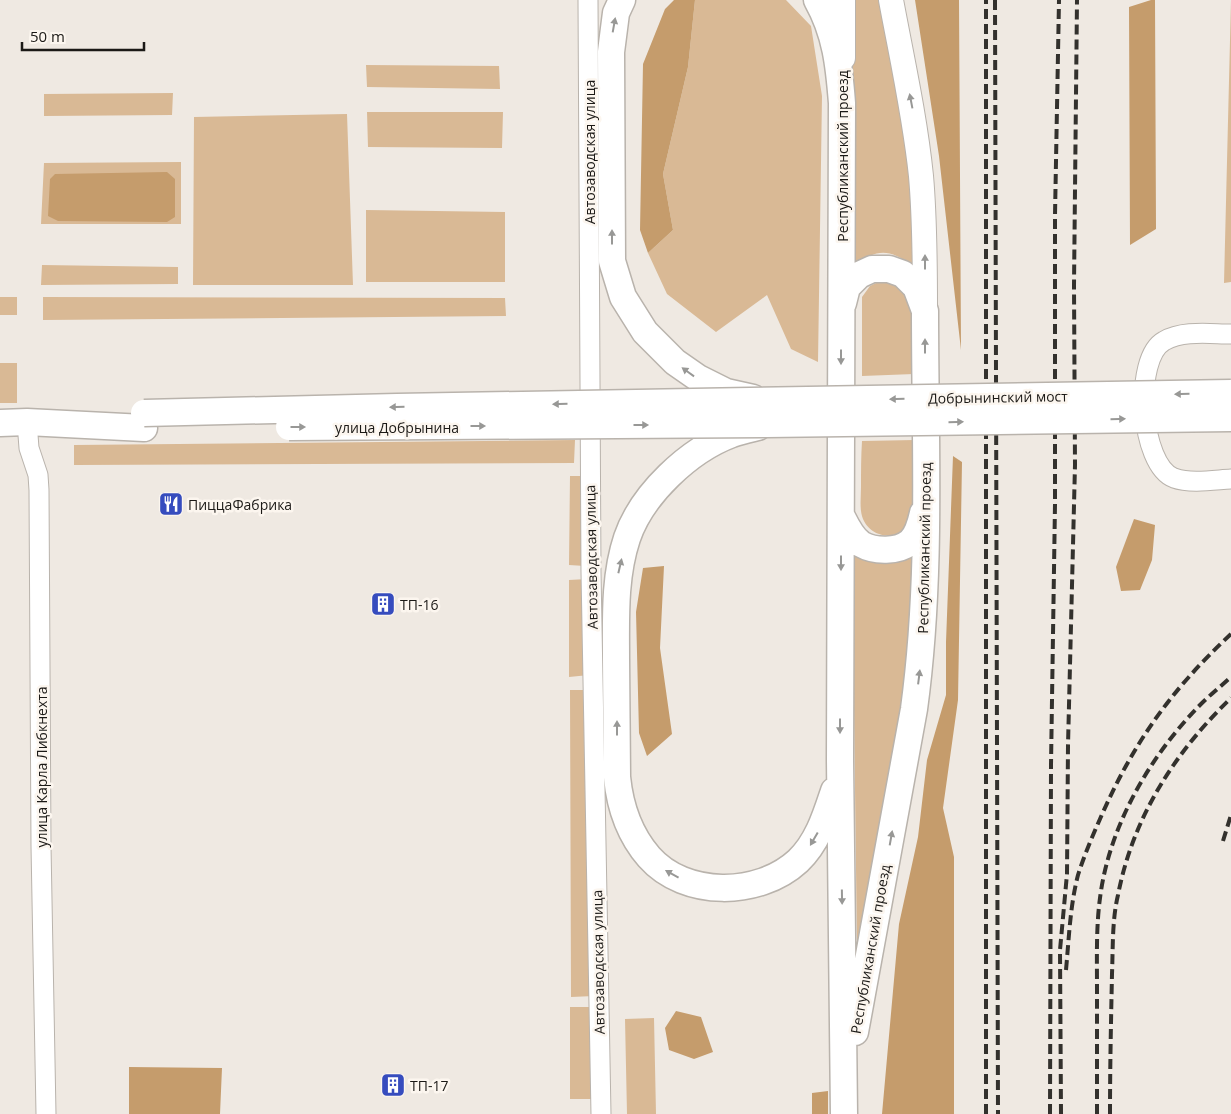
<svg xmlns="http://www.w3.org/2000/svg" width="1231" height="1114" viewBox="0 0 1231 1114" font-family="'Open Sans',sans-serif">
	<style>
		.green { fill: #d9b995 }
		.forest { fill: #c59c6c }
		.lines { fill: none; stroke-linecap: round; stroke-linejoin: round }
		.minor-casing { stroke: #b9b3ac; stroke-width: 21 }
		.tertiary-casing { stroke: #b9b3ac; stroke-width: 26 }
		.secondary-casing { stroke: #b9b3ac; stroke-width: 29 }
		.minor { stroke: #fff; stroke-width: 19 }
		.tertiary { stroke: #fff; stroke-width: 24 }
		.secondary { stroke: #fff; stroke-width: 26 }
		.rail { stroke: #33312d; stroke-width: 4; stroke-dasharray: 10 5; stroke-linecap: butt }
		.secondary-bridge-casing { stroke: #b9b3ac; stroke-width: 29; stroke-linecap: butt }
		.secondary-bridge { stroke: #fff; stroke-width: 26 }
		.oneway { fill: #989896 }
		.labels { text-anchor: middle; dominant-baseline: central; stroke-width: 5; stroke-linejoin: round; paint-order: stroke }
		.street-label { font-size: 14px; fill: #1b1916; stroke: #fcf6ef }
		.poi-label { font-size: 14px; fill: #1b1916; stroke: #fcf6ef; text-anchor: start }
	</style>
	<rect width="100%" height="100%" fill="#efe9e2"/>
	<path class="green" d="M695,0H786L811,26L822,96L818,362L791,349L767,295L716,332L667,294L648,253L673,230L663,174L688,67Z
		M854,0H881L909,157L915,268C889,247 875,248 850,270Z
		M1231,0V282L1224,283Z
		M366,65L499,66L500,89L367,87Z
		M173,93L172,115L44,116V94Z
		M367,112H503L502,148L368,147Z
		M347,114L353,285H193L194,117Z
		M181,162V224H41L44,163Z
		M366,210L505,212V282H366Z
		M42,265L178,267V284L41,285Z
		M884,279L899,282L912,304L914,374L862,376V297L870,286Z
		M0,297H17V315H0Z
		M43,297L505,298L506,316L43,320Z
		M0,363H17V403H0Z
		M575,440L574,463L74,465V445Z
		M915,440C914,460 919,504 911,520C898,546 864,537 861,511C860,503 861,495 861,487C861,472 861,456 862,441Z
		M570,476H584L585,566L569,565Z
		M852,549H919L909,705L859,961L857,948Z
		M587,579L589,675L569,677V580Z
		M570,690H589L594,996L571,997Z
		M570,1007H594L595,1099H570Z
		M654,1018L656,1114H627L625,1019Z"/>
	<path class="forest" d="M674,0H695L688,67L663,174L673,230L648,253L640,230L643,64L665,9Z
		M915,0H959L961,350L939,156Z
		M1151,0H1155L1156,229L1130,245L1129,7Z
		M167,172L175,179V217L167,222L58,221L48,216L50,179L55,174Z
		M953,456L962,462L958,700L943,808L954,857V1114H882L899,924L918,837L927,760L946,695V642Z
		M1134,519L1155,525L1152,560L1140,590L1121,591L1116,567Z
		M664,566L660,648L672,734L647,756L639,733L636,612L643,568Z
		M676,1011L701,1017L713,1052L694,1059L669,1050L665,1028Z
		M129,1067L222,1068L220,1114H129Z
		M828,1091V1114H812V1093Z"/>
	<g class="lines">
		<defs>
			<path id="minor" d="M588,0L591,572L601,1114
				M1231,334C1210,334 1183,330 1164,341C1133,358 1140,465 1174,478C1191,484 1214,480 1231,479
				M27,422L29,448L38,475L39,490L41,846L46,1114"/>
			<path id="tertiary" d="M891,0C902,59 915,117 921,176C925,221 925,265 925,309
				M843,58V0"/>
			<path id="secondary" d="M622,0L616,13L611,52L612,261L623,297L645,332L675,362L698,378L726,392L753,398
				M817,0C836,34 839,65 842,103L840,760L844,1114
				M843,303L847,287L859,275L872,269H889L903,274L916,287L925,311C925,444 932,577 914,709L855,1032
				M0,423L27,422L144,428
				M758,427C750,429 741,431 732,434C689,450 642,494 627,538C614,577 616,619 616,659C616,698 617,738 617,777C620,807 629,834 649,857C685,898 759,897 798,861C818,842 826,815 834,791
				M841,515C846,525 851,537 861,544C875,552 898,552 910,542C918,535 921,522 923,513"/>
		</defs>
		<use href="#minor" class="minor-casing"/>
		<use href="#tertiary" class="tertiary-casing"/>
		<use href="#secondary" class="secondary-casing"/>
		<use href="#minor" class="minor"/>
		<use href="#tertiary" class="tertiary"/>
		<use href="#secondary" class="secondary"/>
		<path class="rail" d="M995,0L998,1114
			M1223,841L1231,815
			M1066,970C1069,938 1070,906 1078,875C1084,856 1092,837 1100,819C1133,743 1171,690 1231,634
			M986,1114V0
			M1050,1114L1051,765L1055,504V215L1059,0
			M1061,1114L1060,950L1067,874L1068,745L1075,465L1074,285L1077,0
			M1097,1114C1097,1072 1097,1030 1097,989C1097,958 1096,928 1100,898C1109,826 1150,756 1200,705C1210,695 1221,686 1231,677
			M1110,1114C1110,1067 1111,1021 1112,974C1113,948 1112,920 1118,895C1133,817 1175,752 1231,698"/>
		<defs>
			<path id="secondary-bridge" d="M144,413L397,407L1231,393
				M289,427L767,424L1231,418"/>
		</defs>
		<use href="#secondary-bridge" class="secondary-bridge-casing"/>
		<use href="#secondary-bridge" class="secondary-bridge"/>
	</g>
	<defs><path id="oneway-solid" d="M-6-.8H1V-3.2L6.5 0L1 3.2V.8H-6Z" transform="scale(1.25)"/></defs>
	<g class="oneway">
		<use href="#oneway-solid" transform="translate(614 25) rotate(-80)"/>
		<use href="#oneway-solid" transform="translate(911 101) rotate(-101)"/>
		<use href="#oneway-solid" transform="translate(612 237) rotate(-90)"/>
		<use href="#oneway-solid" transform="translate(925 262) rotate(-90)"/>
		<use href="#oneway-solid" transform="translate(925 346) rotate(-90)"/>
		<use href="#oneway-solid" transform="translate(841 357) rotate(90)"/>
		<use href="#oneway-solid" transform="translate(688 372) rotate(-144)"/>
		<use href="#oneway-solid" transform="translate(1182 394) rotate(179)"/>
		<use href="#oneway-solid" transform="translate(897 399) rotate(179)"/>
		<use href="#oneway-solid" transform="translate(560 404) rotate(179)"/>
		<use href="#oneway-solid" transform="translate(397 407) rotate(179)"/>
		<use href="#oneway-solid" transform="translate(1118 419) rotate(-1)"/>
		<use href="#oneway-solid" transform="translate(956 422) rotate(-1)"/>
		<use href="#oneway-solid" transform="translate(641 425)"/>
		<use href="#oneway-solid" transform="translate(478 426)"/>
		<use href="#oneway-solid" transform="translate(298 427)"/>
		<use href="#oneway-solid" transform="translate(841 563) rotate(90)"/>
		<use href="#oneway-solid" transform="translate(620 566) rotate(-77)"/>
		<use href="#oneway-solid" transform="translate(919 677) rotate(-83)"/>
		<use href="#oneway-solid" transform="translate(840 726) rotate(90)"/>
		<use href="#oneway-solid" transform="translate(617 728) rotate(-90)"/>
		<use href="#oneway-solid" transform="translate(891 838) rotate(-80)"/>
		<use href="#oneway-solid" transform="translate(814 839) rotate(120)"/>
		<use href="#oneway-solid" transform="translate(672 874) rotate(-151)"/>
		<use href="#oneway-solid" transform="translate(842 897) rotate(89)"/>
	</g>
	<defs>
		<symbol id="restaurant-square" viewBox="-11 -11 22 22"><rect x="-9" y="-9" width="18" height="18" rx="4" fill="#364cbe" stroke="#fcf6ef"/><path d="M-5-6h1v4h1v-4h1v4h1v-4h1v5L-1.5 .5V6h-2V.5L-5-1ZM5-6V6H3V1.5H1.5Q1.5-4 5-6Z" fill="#fff"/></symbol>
		<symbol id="building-square" viewBox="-11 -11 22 22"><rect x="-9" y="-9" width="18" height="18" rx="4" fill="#364cbe" stroke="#fcf6ef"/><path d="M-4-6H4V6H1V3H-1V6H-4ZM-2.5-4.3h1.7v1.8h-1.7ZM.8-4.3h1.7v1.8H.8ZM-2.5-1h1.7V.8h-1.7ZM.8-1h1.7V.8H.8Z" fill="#fff"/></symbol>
	</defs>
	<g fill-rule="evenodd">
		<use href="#restaurant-square" x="157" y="490" width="28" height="28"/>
		<use href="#building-square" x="369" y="590" width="28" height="28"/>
		<use href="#building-square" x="379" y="1071" width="28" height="28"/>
	</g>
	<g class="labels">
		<g class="street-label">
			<text transform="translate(589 152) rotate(-90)">Автозаводская улица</text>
			<text transform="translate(842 156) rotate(-90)">Республиканский проезд</text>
			<text transform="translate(998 397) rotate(-1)">Добрынинский мост</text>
			<text x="397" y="427">улица Добрынина</text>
			<text transform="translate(924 548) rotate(-89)">Республиканский проезд</text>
			<text transform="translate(591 557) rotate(-91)">Автозаводская улица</text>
			<text transform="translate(41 767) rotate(-90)">улица Карла Либкнехта</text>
			<text transform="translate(870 949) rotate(-80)">Республиканский проезд</text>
			<text transform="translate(598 962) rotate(-91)">Автозаводская улица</text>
		</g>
		<g class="poi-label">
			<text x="188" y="504">ПиццаФабрика</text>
			<text x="400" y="604">ТП-16</text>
			<text x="410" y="1085">ТП-17</text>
		</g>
	</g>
	<path d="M22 42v8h122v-8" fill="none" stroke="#1b1916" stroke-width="2.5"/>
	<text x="30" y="42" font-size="15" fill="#1b1916" stroke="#fcf6ef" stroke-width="4" paint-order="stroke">50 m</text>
</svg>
